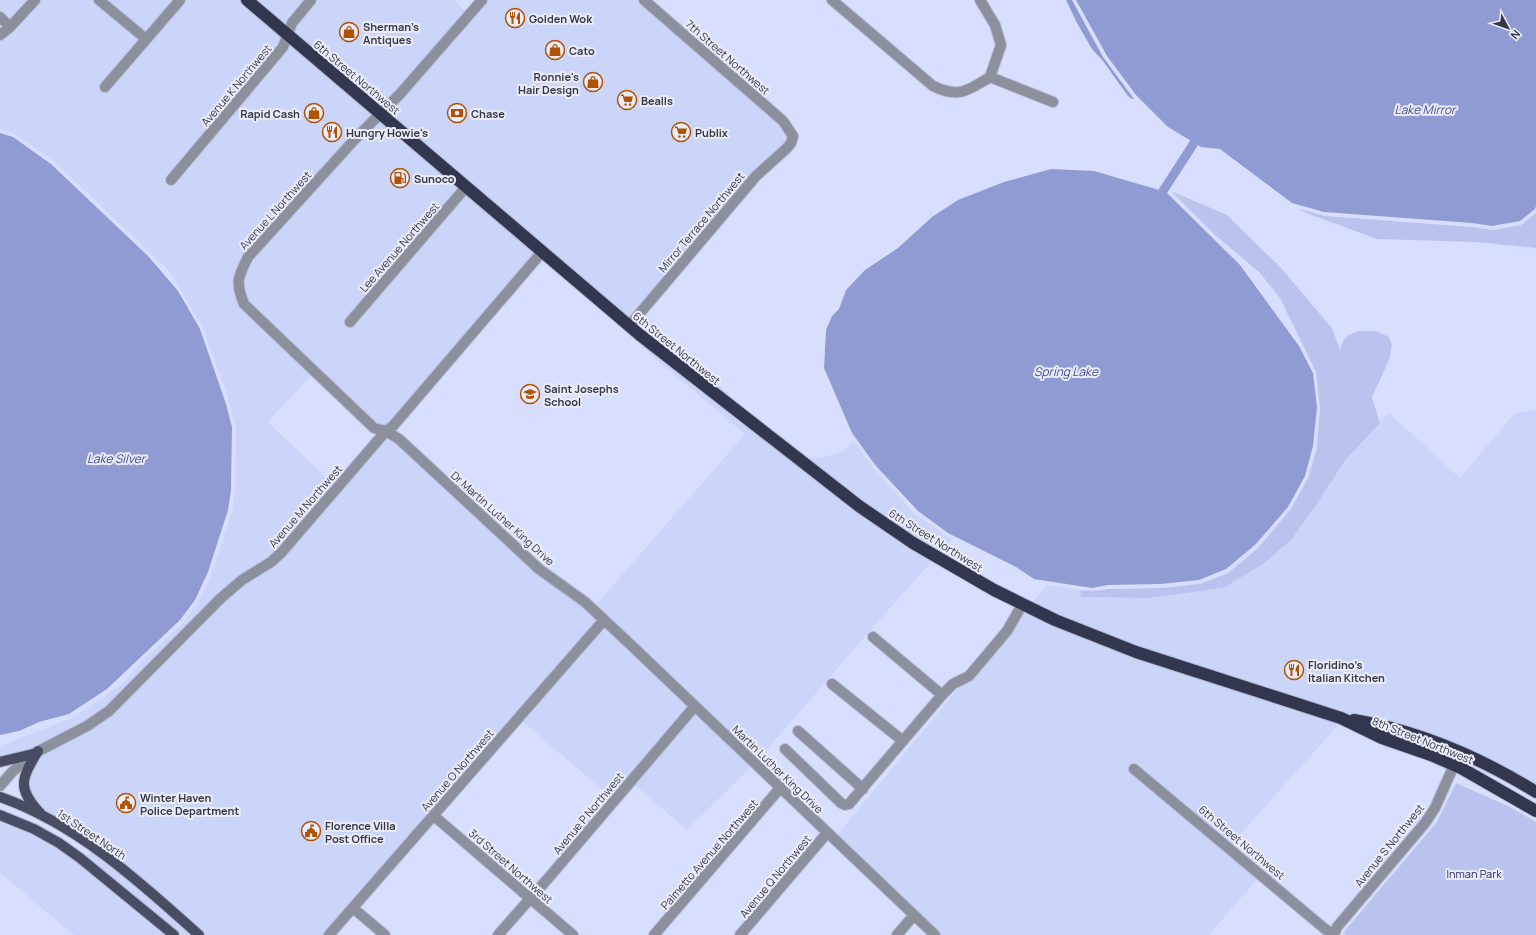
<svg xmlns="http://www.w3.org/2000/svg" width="1536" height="935" viewBox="0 0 1536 935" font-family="Manrope,sans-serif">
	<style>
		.built { fill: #cbd4f9 }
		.green { fill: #bac3ed }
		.water { fill: #919bd3 }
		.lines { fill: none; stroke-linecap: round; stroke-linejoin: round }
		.canal { stroke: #919bd3; stroke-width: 9 }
		.minor-casing { stroke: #b4bad5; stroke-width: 12 }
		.major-casing { stroke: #b4bad5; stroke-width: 12 }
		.highway-casing { stroke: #b4bad5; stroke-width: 14 }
		.minor { stroke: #8c8f9c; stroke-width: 10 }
		.major { stroke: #494d63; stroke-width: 10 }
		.highway { stroke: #32364e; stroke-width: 12 }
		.labels { text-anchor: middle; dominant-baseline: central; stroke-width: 4; stroke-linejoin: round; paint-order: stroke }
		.poi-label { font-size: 11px; font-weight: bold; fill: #363945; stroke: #eaedf9; text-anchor: start }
		.street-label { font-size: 11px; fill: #363945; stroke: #eaedf9 }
		.park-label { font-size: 11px; fill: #242768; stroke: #eaedf9 }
		.water-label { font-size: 12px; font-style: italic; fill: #454d93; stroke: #eaedf9 }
	</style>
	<rect width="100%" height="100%" fill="#d8dffe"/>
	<path class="built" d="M0,0H28L10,21L0,11Z
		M41,0H93L140,40L98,87L105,94L186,0H240L283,37L279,45L260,68L164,180L171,186L268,75L287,50L290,43L373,114L352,135L244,254L233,277L235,293L239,305L312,375L270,419V424L331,482L335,484L277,550L268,558L239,576L218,594L105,708L84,722L37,746L36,745L31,749L0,757V746L71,718L122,684L144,659L183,623L198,602L212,573L232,512L235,491L236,427L226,392L203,328L170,272L54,161L15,134L0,129V40L11,34L17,28Z
		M106,0H174L145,33Z
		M253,0H304L288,20L286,28Z
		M317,0H454L466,12L397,91L380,108L294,34L296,25Z
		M489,0H637L780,124L788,136L787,141L626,319L387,114L404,97Z
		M381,120L460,187L366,295L344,323L351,329L467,194L535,252L389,423L383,426L376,424L247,302L244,293L243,278L252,260L359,142Z
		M596,304L933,560L887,611L758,760L595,606L745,434L656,359Z
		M644,314L754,419L634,325Z
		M1536,409V787L1530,782H1528L1387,722L1342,714L1137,647L1031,604L1047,585L1081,590L1080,597L1149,598L1223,588L1292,539L1316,505L1346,459L1389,413L1460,478L1514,414Z
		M388,437L397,442L598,620L323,935H205L114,856L70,826L44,811L35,802L28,788L32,771L41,755L90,730L112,715L224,601L245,584L274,566L284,557Z
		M853,440L873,468L915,514L952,540L939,554L886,520L808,459L821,458L844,451Z
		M1025,611L1336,721L1361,733L1338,725L1231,845L1134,762L1128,769L1258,878L1209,935H942L837,835L960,686L973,679Z
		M605,627L689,706L611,797L522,721Z
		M696,712L752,766L687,830L636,786L620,804L619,803Z
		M0,819L32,833L57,847L77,861L167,935H74L0,873Z
		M91,851L109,863L192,935H180L86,857Z"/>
	<path class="green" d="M1171,191L1227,215L1281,268L1332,328L1340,350L1343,341L1347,336L1359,331H1376L1389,337L1392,345L1389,360L1372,397L1380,423L1346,459L1316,505L1292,539L1263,564L1223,588L1149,598L1080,597L1081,590L1092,591L1109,589L1162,588L1200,584L1228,573L1258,548L1291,509L1308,478L1317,448L1320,408L1316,372L1280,298L1259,272L1215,235Z
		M1296,208L1325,216L1472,227L1493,230L1521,225L1536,213V248L1475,242L1377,239L1309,214Z
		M1456,783L1510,807L1536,822V935H1346L1343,933L1437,822Z"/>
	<path class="water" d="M1066,0H1072L1103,57L1134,99H1132L1128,96L1103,61L1092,49L1077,23Z
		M1076,0H1536V206L1535,209L1520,221L1492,226L1472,223L1324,212L1292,203L1220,149L1201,147L1168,127L1136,95L1107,56Z
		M0,133L13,137L51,164L148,256L178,291L200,329L226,404L232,427L231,490L228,510L208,572L195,600L180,620L107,689L69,714L39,722L19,731L0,735Z
		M1051,169L1094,171L1166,192L1240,265L1299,346L1313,373L1317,407L1313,446L1305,476L1288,507L1255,545L1226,569L1199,580L1161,584L1108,585L1092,588L1034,579L1016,567L948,533L918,511L876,466L852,433L824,368L826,330L832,316L839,309L846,290L865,270L898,248L932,217L958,200L1004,182Z"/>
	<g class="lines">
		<path class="canal" d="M1163,191L1194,143"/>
		<defs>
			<path id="minor" d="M99,0L146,39
				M482,0L400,94L356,138L248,257C238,277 235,282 244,304L374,428L386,431L399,439L524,555L539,569L585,602L632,646L935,935
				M832,0L933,86C960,99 968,90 990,77
				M980,0L995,25L1001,45L990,77
				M0,17L10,27
				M0,35L10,27L35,0
				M990,77L1053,102
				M105,87L180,0
				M171,180L283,47L292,23L311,0
				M350,322L466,187
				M629,326L756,176L787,148L791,143L793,136L783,121L644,0
				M873,637L942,695
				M832,684L903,741
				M798,731L863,789
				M785,749L841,803L845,805L849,804L942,695L953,684L969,676L1007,631L1022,605
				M1134,769L1325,929L1334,935
				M0,786L12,772L33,754L87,726L109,711L221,598L242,580L271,562L281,553L386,431L393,426L542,252
				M434,816L573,935
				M353,908L385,935
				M329,935L604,620
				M498,935L551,875L695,706
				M654,935L781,787
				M740,935L827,833
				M897,935L914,915
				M1334,935L1337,927L1425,823L1435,808L1454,765"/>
			<path id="major" d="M38,751C21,779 17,788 40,813
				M0,762L33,754
				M0,797C77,824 139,881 199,935
				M0,815L34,829L59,843L80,858L174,935"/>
			<path id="highway" d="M247,0L640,335L859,506L913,543L994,590L1055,620L1136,652L1341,718L1382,738L1431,755L1461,768L1536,811
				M1354,720C1418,731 1481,758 1536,792"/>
		</defs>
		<use href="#minor" class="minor-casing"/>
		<use href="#major" class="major-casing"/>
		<use href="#highway" class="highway-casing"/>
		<use href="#minor" class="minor"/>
		<use href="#major" class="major"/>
		<use href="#highway" class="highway"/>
	</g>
	<defs>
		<symbol id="restaurant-ring" viewBox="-11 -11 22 22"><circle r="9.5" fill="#eaedf9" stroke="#b05201" stroke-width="1.5"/><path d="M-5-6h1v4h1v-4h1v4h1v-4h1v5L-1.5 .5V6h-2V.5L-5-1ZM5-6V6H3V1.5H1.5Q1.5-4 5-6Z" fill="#b05201"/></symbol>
		<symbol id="shop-ring" viewBox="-11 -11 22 22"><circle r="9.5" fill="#eaedf9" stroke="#b05201" stroke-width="1.5"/><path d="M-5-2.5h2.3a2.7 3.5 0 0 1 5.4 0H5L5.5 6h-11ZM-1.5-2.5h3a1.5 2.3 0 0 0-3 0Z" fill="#b05201"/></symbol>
		<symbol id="supermarket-ring" viewBox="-11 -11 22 22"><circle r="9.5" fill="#eaedf9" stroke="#b05201" stroke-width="1.5"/><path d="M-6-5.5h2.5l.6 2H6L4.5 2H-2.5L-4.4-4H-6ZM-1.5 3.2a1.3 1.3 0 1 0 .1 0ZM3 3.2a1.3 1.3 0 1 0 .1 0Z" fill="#b05201"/></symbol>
		<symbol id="bank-ring" viewBox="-11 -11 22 22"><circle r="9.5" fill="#eaedf9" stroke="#b05201" stroke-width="1.5"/><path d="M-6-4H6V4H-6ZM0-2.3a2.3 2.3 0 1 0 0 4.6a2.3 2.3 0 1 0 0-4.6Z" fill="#b05201"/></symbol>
		<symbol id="fuel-ring" viewBox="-11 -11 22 22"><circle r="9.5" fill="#eaedf9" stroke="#b05201" stroke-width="1.5"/><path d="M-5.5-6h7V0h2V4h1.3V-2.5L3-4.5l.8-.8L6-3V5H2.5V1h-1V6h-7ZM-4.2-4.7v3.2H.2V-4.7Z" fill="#b05201"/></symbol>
		<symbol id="school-ring" viewBox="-11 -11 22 22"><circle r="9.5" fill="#eaedf9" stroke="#b05201" stroke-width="1.5"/><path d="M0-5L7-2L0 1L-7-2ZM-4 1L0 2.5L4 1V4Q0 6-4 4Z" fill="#b05201"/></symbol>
		<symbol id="civic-ring" viewBox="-11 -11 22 22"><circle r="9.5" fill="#eaedf9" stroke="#b05201" stroke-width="1.5"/><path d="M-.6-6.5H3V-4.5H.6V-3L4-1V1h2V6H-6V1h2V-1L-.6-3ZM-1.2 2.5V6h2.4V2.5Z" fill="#b05201"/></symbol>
	</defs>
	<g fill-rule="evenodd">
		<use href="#restaurant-ring" x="504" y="7" width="22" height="22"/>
		<use href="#shop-ring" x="338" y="21" width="22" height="22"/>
		<use href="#shop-ring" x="544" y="39" width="22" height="22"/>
		<use href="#shop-ring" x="582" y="71" width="22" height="22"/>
		<use href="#supermarket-ring" x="616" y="89" width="22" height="22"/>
		<use href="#shop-ring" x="303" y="102" width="22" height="22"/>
		<use href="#bank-ring" x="446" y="102" width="22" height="22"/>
		<use href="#restaurant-ring" x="321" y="121" width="22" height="22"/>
		<use href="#supermarket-ring" x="670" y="121" width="22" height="22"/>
		<use href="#fuel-ring" x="389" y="167" width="22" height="22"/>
		<use href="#school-ring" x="519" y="383" width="22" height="22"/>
		<use href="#restaurant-ring" x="1283" y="659" width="22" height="22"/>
		<use href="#civic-ring" x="115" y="792" width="22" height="22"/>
		<use href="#civic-ring" x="300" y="820" width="22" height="22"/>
	</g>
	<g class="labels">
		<g class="poi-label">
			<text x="529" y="18">Golden Wok</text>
			<text x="363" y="26">Sherman’s<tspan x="363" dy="13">Antiques</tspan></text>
			<text x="569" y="50">Cato</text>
			<text x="579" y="76" text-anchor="end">Ronnie's<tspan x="579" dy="13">Hair Design</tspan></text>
			<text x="641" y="100">Bealls</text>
			<text x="300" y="113" text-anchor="end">Rapid Cash</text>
			<text x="471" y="113">Chase</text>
			<text x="346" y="132">Hungry Howie's</text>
			<text x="695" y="132">Publix</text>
			<text x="414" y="178">Sunoco</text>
			<text x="544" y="388">Saint Josephs<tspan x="544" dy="13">School</tspan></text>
			<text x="1308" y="664">Floridino’s<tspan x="1308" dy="13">Italian Kitchen</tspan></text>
			<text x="140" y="797">Winter Haven<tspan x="140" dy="13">Police Department</tspan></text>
			<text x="325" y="825">Florence Villa<tspan x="325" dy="13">Post Office</tspan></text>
		</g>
		<g class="street-label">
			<text transform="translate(728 57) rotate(41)">7th Street Northwest</text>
			<text transform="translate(357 77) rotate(40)">6th Street Northwest</text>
			<text transform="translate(236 85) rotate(-50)">Avenue K Northwest</text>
			<text transform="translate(275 210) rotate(-48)">Avenue L Northwest</text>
			<text transform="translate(701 222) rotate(-50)">Mirror Terrace Northwest</text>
			<text transform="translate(399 247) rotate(-49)">Lee Avenue Northwest</text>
			<text transform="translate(677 348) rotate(39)">6th Street Northwest</text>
			<text transform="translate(305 506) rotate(-49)">Avenue M Northwest</text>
			<text transform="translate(503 518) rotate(42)">Dr Martin Luther King Drive</text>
			<text transform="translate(936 540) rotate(32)">6th Street Northwest</text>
			<text transform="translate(1423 740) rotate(22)">8th Street Northwest</text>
			<text transform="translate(778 769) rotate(44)">Martin Luther King Drive</text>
			<text transform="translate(457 770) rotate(-49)">Avenue O Northwest</text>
			<text transform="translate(588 813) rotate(-50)">Avenue P Northwest</text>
			<text transform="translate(92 834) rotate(34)">1st Street North</text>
			<text transform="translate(1242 842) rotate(40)">6th Street Northwest</text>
			<text transform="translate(1389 845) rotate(-51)">Avenue S Northwest</text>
			<text transform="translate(709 854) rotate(-49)">Palmetto Avenue Northwest</text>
			<text transform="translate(511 866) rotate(41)">3rd Street Northwest</text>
			<text transform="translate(775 876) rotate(-50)">Avenue Q Northwest</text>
		</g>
		<g class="park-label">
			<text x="1474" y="873">Inman Park</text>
		</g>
		<g class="water-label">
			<text x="1425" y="109">Lake Mirror</text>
			<text x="1066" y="371">Spring Lake</text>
			<text x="116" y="458">Lake Silver</text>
		</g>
	</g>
	<g transform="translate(1508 28) rotate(131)" stroke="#eaedf9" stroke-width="3" paint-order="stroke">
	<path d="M0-3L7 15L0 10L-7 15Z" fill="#363945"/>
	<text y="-6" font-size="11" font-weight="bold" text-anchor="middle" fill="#363945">N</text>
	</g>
</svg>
